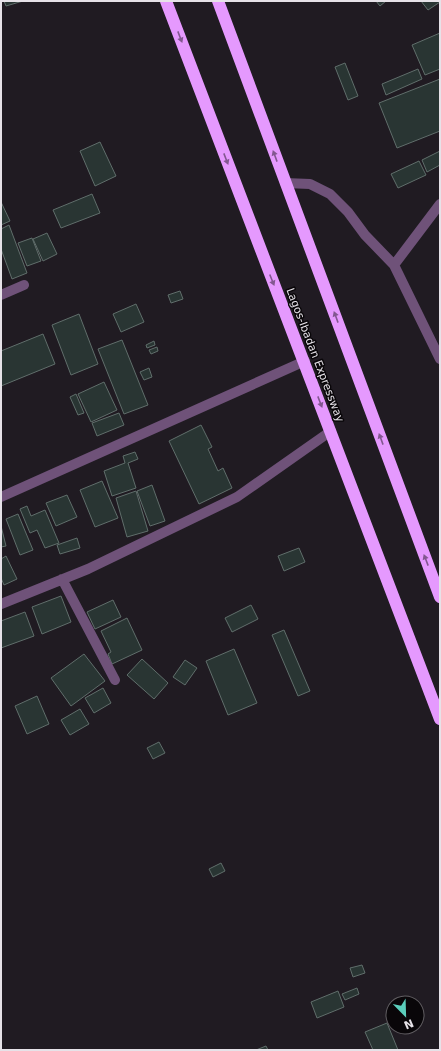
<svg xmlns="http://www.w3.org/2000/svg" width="441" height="1051" viewBox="0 0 441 1051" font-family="'DejaVu Sans',sans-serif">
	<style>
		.building { fill: #293533; stroke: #606e6b }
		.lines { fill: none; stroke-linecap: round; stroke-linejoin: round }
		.street { stroke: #6f5279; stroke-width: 10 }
		.highway { stroke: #e599fe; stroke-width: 12 }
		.oneway { fill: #825790 }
		.labels { text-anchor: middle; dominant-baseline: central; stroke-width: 3; stroke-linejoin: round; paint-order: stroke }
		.street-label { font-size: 11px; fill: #e6e2e8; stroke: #090609 }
	</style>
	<rect width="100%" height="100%" fill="#201b22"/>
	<path class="building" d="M4,1H23L6,6Z
		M376,1H386L380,6Z
		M421,1H440V2L428,10Z
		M440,33V69L425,75L412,45Z
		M345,63L358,96L348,100L335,67Z
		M418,69L422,79L386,95L382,84Z
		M440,79V131L397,148L379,103Z
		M100,142L116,176L95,186L80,151Z
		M440,151V165L427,172L422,160Z
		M419,161L426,175L398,188L391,174Z
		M92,194L100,213L61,228L53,210Z
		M1,202L10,221L1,225Z
		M9,225L27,273L12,279L1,249V229Z
		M47,233L57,254L43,261L33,239Z
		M32,238L41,261L27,266L18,243Z
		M180,291L183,299L171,303L168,295Z
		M136,304L144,322L121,332L113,314Z
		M79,314L98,364L71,375L52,325Z
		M43,334L55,364L1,386V351Z
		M122,340L148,405L124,414L98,349Z
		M154,341L155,345L147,348L146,345Z
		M157,347L158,351L151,354L149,350Z
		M149,368L152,377L144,380L140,372Z
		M104,382L117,410L91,422L78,394Z
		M76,394L84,413L78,415L70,397Z
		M119,413L124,425L97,436L92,423Z
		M201,425L212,447L208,449L218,471L223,468L232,488L199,504L169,441Z
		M135,452L138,459L128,463L136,488L112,496L104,471L125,463L123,456Z
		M102,481L118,518L95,527L80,490Z
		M152,485L165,521L150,526L137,491Z
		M136,491L148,531L127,537L116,498Z
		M67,495L77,517L56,526L46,503Z
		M27,506L31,516L45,510L59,543L45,548L37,530L30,533L20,509Z
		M18,514L33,550L20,555L6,519Z
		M1,526L6,546L1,547Z
		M77,538L80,548L60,554L57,545Z
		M299,548L305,562L284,571L278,556Z
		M6,556L17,579L4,585L1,578V559Z
		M61,596L71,622L42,634L32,607Z
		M113,600L121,617L95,629L87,612Z
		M251,605L258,619L232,632L225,618Z
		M25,612L34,636L1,648V621Z
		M127,618L142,650L112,664L108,654L111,652L101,631Z
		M284,630L310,691L298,696L272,635Z
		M234,649L257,703L228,715L206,661Z
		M84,654L105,681L71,706L51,678Z
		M142,659L168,683L154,699L127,675Z
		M185,660L197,668L185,685L173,677Z
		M103,688L111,703L94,713L85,698Z
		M37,696L49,724L27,734L15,706Z
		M80,709L89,724L70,735L61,720Z
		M159,742L165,753L153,759L147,748Z
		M221,863L225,871L213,877L209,869Z
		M362,965L365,973L353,977L350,968Z
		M357,988L359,994L345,1000L342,994Z
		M338,991L344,1007L317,1018L311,1002Z
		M387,1023L398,1050H373L365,1032Z
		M266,1046L268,1050H256Z"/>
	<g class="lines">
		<path class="street" d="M285,183L310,184L330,194L348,212L365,235L394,265L440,359
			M394,265L440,204
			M1,295L24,285
			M1,497L305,361
			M62,579L115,680
			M1,604L88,569L237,497L331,431"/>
		<path class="highway" d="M166,1L440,719
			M218,1L440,597"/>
	</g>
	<defs><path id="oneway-solid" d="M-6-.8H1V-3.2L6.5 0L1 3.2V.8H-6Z"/></defs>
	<g class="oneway">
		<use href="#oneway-solid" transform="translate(180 37) rotate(69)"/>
		<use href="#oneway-solid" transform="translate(275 156) rotate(-110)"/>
		<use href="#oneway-solid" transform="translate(226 159) rotate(69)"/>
		<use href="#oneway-solid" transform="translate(272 280) rotate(68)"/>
		<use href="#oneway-solid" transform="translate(336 317) rotate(-110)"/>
		<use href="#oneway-solid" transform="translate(320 402) rotate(69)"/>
		<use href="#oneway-solid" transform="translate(381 439) rotate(-110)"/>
		<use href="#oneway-solid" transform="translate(426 560) rotate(-111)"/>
	</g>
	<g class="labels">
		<g class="street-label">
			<text transform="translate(315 355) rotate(69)">Lagos-Ibadan Expressway</text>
		</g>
	</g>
	<rect width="441" height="1051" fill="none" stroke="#e6e2e8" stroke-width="4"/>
	<g transform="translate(405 1015) rotate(157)"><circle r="19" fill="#090609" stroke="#615e62"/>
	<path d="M0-3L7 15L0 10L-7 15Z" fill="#5bcebc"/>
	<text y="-6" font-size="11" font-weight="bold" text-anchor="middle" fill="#e6e2e8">N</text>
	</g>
</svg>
